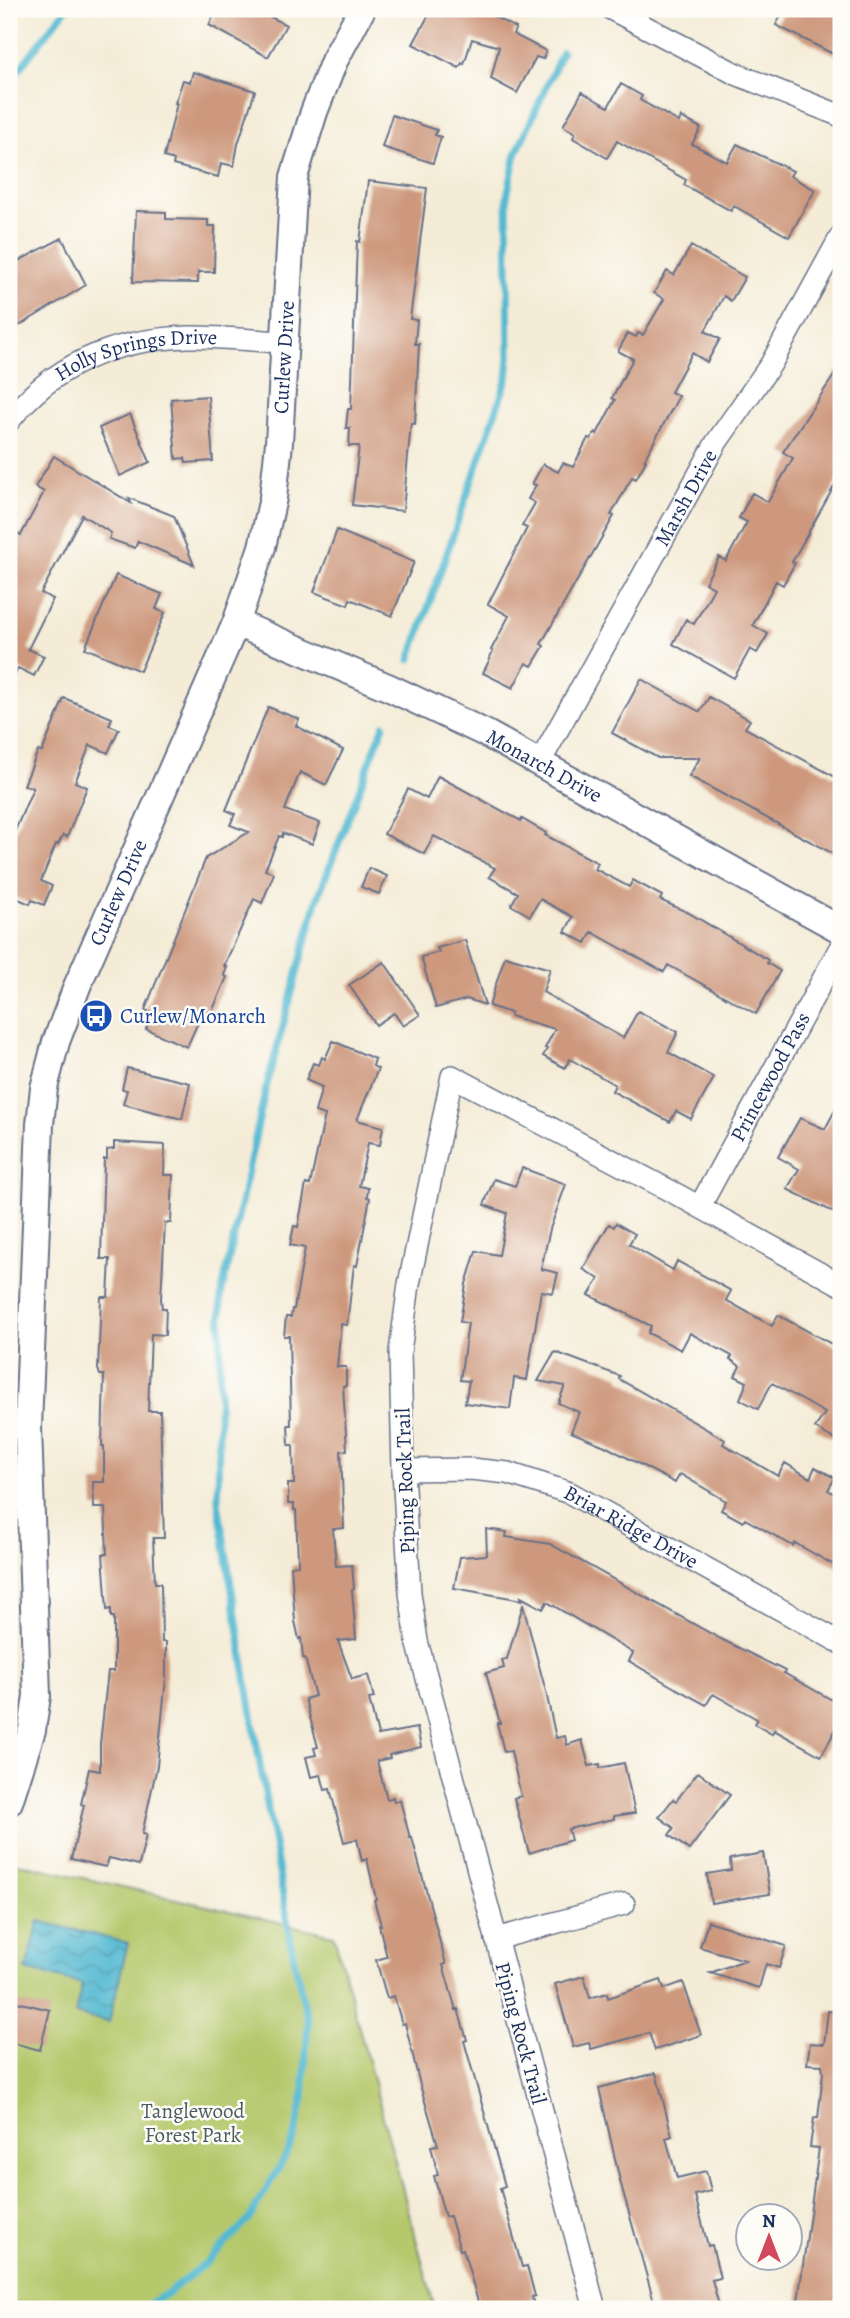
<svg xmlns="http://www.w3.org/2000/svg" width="850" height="2318" viewBox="0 0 850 2318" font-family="Alegreya,serif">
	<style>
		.park { fill: #b5c86c; stroke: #687c65; stroke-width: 2 }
		.water { fill: url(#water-waves); stroke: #377498; stroke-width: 2 }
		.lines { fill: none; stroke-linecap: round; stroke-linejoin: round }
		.stream { stroke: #53b9d1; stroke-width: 7 }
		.building { fill: #cd987d }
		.minor-casing { stroke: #677188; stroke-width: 24 }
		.tertiary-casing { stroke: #677188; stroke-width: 30 }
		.minor { stroke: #fff; stroke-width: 21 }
		.tertiary { stroke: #fff; stroke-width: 26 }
		.labels { text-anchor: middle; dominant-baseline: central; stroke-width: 5; stroke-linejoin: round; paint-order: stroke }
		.street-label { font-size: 21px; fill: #1b2f5e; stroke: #fdfcf7 }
		.transit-label { font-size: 21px; fill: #164399; stroke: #fdfcf7; text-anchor: start }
		.park-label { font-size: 21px; fill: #495d62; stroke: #fdfcf7 }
	</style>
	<defs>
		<pattern id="water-waves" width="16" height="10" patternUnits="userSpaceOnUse" patternTransform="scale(1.75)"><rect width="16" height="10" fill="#53b9d1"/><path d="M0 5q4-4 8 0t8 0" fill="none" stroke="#4497ad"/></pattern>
	</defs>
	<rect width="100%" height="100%" fill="#fdfcf7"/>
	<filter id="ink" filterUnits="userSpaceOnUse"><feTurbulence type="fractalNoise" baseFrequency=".0143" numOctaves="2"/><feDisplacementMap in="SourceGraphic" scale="14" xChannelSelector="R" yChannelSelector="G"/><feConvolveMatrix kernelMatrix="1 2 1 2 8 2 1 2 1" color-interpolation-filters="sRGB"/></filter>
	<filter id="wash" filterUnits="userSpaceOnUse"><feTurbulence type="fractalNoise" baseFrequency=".00686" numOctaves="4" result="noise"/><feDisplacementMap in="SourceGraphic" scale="28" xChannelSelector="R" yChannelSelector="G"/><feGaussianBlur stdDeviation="1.57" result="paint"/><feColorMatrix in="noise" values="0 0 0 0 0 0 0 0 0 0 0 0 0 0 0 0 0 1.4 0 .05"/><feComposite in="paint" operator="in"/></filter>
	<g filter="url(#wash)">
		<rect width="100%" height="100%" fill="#f4ecd7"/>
		<path class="park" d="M13,1862L334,1935L435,2309H9V1873Z"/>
		<path class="water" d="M39,1921L128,1943L109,2022L75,2014L82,1984L26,1970Z"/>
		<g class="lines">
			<path class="stream" d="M9,82L66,9
				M410,660L507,379L509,357L507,196L516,154L562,52
				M141,2309L169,2292L206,2263L248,2221L288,2152L295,2135L303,2099L308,2021L295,1964L259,1759L218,1502L221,1296L265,1092L317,900L384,725"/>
		</g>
		<g id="blocks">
			<path class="building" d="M218,9H256L286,25L268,57L209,25Z
				M432,9H480L516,28L513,34L546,51L543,59L536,57L517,93L491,79L499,47L472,39L464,64L462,63L459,68L413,44Z
				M784,9H841V58L776,25Z
				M193,72L255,91L238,144L234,166L221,163L218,177L173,165L174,160L164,157L177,103H175L183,80L190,82Z
				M621,84L642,96L640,100L679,122L681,117L701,128L692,144L727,162L737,144L793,171L790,176L815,190L789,237L734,206L731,211L684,185L686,180L617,141L607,158L573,138L575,133L563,126L582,92L608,107Z
				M392,115L437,130L435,135L441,137L433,163L382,147Z
				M368,181L427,188L410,319L417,320L415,344H419L415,424L411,423L403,511L352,505L359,446H349L350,428H346L348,409H351L357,241L360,242Z
				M136,211L166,212V219L208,220V226H215L214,272H198V283L133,282Z
				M62,238L86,285L9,332V266Z
				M691,246L745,277L731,301L724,296L705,331L720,339L707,362L692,353L671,392L679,396L644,460L646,461L636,479L632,477L611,515L614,516L541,644L544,646L532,666L526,663L513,688L483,673L490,659H489L493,651L491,650L509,616L488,604L527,528L522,526L535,503L528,499L536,485L532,484L543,464L558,472L563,463L573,467L588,438L591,439L595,432L597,434L615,400L612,398L633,359L618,351L628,333L636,337L638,333L643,335L664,299L654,293L667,271L674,275Z
				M841,365V474L792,562L795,563L783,585L776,581L753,625L768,634L757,653L750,649L734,678L673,644L686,619L694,624L714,588L705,583L719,557L726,561L747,522L739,518L752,493L768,502L793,458L783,452Z
				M208,396L213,461L186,463L185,458L176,459L171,399Z
				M130,414L150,462L120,476L99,428Z
				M54,456L131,503L129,498L174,516L194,565L138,541L135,548L109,539L111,533L82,515L41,593L53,599L28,649L44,656L34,676L18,668L9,687V528L21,535L44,492L35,487Z
				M337,530L414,562L392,616L350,599L348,605L314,592Z
				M116,575L162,594L156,609L165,613L140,671L85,648Z
				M641,679L700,712L709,697L750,720L745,728L841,780V858L689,776L700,758H658L612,733Z
				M64,698L112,718L109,725L119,729L108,753L90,745L75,782L87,787L67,837L63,835L58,845L56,844L41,881L52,886L44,905L32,900L30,904L9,895V845L33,788L24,785L38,751L42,752Z
				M268,707L299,719L296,726L343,750L326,785L300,772L285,810L320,823L312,844L283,833L282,837L279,836L265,870L274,873L262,903L254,899L224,966L227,967L224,975L227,977L211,1014L203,1011L187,1047L146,1029L152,1013L145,1010L206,858L249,832L230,825L235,814L226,810Z
				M438,776L521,821L522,819L546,833L545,835L598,863L595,869L629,887L633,880L662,896L660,900L689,913L768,960L767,963L780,971L756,1014L668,965L664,972L592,932L586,943L565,932L573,917L540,899L530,916L511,905L518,893L489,877L495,868L434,836L424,854L384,834L408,789L427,799Z
				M369,868L387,876L379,894L361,887Z
				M465,940L485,1005L467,999L436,1008L421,957L439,952L437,948Z
				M505,956L550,969L543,992L623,1038L638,1011L678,1032L668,1052L714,1078L691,1119L676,1111L670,1122L612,1091L615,1085L570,1059L565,1068L543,1056L547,1049L545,1048L555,1029L510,1016L511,1013L489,1006Z
				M384,962L420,1015L403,1026L394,1013L376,1025L349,985Z
				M333,1041L375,1059L373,1066L378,1069L357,1120L383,1127L380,1145L368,1143L359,1186L368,1188L367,1197L370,1198L357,1266L354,1265L347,1325L341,1324L337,1367H346V1386H343L347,1450L341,1451L344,1528L333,1529L336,1566L352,1565L354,1589L352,1590L356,1639L338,1641L352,1679L368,1675L374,1698L369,1699L378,1735L417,1728L421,1747L389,1755L390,1758L377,1761L387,1799L393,1797L394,1802L400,1800L410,1838H412L446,1964L443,1965L456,2010L458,2009L467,2040L464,2041L505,2186L500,2188L522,2267L527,2266L535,2296L532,2297L534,2306L522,2309H480L463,2249L460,2250L450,2216L445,2217L434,2176L438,2175L431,2146L438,2145L420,2085L405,2023L402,2024L394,1996L387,1998L376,1960L387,1957L379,1925H381L374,1900L376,1899L367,1859L362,1861L357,1839L344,1842L330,1789L325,1790L321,1775L311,1777L306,1757L316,1755L314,1748L318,1747L305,1699L315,1696L305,1658H303L301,1638L299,1639L295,1621L291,1566L298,1565V1560L296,1510H294V1504H288V1484H294L293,1445H289L288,1425H291L289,1336H284L286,1317H291L292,1309H294L305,1248L290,1245L294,1226L298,1227L306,1184L310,1185L325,1115L315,1112L322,1087L306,1080L313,1063L319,1065L322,1057L325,1059Z
				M127,1068L190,1083L182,1119L123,1104L127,1090L122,1089Z
				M841,1099V1216L787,1189L799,1169L778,1157L800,1118L825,1129Z
				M114,1142L165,1145L164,1175H173L171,1223H165L161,1299L162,1308H166L165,1335L151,1334L148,1411H160L164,1538H153L155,1583H161L162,1642H166V1678L157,1766L142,1834L146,1835L139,1865L109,1858L106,1867L71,1859L84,1805L81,1804L89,1769L100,1771V1744L108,1671H114V1617H111V1609L107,1610L103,1554H107L105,1508H94L93,1482H104V1446H102L104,1375H100L98,1369L101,1297H108L110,1259H101L102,1221L104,1159H107V1150L114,1149Z
				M522,1168L566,1184L550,1229L541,1269L558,1273L553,1293L541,1291L527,1380L514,1378L510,1409L465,1403L469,1381L460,1380L468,1323L460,1322L466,1284L476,1251L499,1255L507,1213L484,1205L494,1179L515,1186Z
				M616,1223L635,1234L629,1244L673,1270L677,1261L731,1291L726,1300L772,1326L778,1315L841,1349V1443L815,1428L825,1413L772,1383L758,1409L740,1399L747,1382L735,1376L740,1366L730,1359L732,1356L690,1333L681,1350L648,1333L651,1326L589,1295L599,1279L583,1269L609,1224L614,1227Z
				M555,1352L620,1376L619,1379L725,1440L723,1444L778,1476L785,1463L810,1478L815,1467L835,1478L828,1490L841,1498V1569L795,1543L793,1546L745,1519L743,1522L721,1510L726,1501L680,1474L675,1483L605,1446L571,1432L579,1412L558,1403L565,1386L538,1381Z
				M486,1529L507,1532L506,1537L550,1544L719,1638L785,1671L784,1673L841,1705V1720L821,1756L774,1730L772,1734L754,1724L757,1719L713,1694L706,1705L675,1688L629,1661L633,1653L547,1602L543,1609L521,1597L522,1600L454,1588L460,1557L487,1555Z
				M523,1605L546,1692L556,1738L565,1736L567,1745L582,1740L589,1766L600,1764V1768L624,1763L635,1813L614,1816V1819L568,1829L571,1840L529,1853L514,1798L521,1796L511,1751L504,1752L497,1723H500L486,1673L504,1668L502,1660L507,1659Z
				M698,1772L730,1795L689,1850L669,1835L674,1828L659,1817L673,1799L676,1801Z
				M763,1853L770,1894L711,1903L707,1874L731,1870L730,1859Z
				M708,1921L786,1946L779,1968L766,1964L759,1988L710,1973L745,1960L700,1947Z
				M584,1976L590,1998L607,1993L608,1998L661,1980L664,1989L683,1982L701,2035L655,2050L649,2033L591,2049L589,2043L573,2047L555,1984Z
				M9,2000L50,2010L40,2050L9,2042Z
				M828,2011L841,2012V2309H797L819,2148L810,2147L814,2118H818L823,2073L822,2065L807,2064L810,2043L824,2044Z
				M656,2073L672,2136L666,2138L677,2178L706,2171L711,2191L695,2195L708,2246L712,2245L720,2278L712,2280L720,2309H656L620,2181L599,2088Z"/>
		</g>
	</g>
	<g filter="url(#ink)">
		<use href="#blocks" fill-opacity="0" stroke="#677188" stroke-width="2"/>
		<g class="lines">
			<defs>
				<g id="minor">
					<path d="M611,9L736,74L841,116"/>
					<path id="s1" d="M9,421C54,363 116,339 188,337C220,336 253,341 286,342"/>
					<path id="s2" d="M539,764L716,443L771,364L841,236"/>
					<path id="s3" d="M700,1206L841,946"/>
					<path id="s4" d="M403,1470L471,1469L508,1473L570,1493L841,1643"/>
					<path d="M496,1939L624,1904"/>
					<path d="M595,2309L417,1641L410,1593L403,1470L400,1352L409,1284L452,1076L678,1195L841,1285"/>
				</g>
				<g id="tertiary">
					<path id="s5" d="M236,623L390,688L485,733L841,930"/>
					<path id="s6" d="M9,1802L32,1730L37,1696L28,1427L40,1124L44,1088L56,1042L78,984L236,623L262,547L273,498L279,443L294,177L314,112L334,61L362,9"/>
				</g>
			</defs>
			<use href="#minor" class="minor-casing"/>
			<use href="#tertiary" class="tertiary-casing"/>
			<use href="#minor" class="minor"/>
			<use href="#tertiary" class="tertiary"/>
		</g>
	</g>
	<defs>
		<symbol id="bus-disc" viewBox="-11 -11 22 22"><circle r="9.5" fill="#1a4fb4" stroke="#fdfcf7"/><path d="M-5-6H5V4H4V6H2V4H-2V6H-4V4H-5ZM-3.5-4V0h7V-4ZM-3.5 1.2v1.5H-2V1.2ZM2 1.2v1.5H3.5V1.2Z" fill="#fff"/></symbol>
	</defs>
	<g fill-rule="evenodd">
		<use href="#bus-disc" x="77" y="997" width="38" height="38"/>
	</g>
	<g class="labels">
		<g class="street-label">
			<text stroke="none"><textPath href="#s6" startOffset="1494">Curlew Drive</textPath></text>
			<text stroke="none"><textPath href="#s1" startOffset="150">Holly Springs Drive</textPath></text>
			<text stroke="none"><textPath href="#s2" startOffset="304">Marsh Drive</textPath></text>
			<text stroke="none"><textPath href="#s5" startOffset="340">Monarch Drive</textPath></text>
			<text stroke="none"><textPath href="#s6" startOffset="928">Curlew Drive</textPath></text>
			<text stroke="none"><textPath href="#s3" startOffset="147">Princewood Pass</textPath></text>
			<text transform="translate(405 1481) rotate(-92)">Piping Rock Trail</text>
			<text stroke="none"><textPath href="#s4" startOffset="240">Briar Ridge Drive</textPath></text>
			<text transform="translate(521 2033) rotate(75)">Piping Rock Trail</text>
		</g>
		<g class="transit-label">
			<text x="120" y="1016">Curlew/Monarch</text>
		</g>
		<g class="park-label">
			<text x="193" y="2111">Tanglewood<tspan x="193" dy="24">Forest Park</tspan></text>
		</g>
	</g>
	<rect width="850" height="2318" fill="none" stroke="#fdfcf7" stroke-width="35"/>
	<g transform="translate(769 2237)"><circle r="33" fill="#fdfcf7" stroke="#a3aaba" stroke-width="2"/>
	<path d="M0-5L12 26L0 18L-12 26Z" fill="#d1495b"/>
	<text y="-10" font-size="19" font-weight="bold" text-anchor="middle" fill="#1b2f5e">N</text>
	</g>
</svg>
